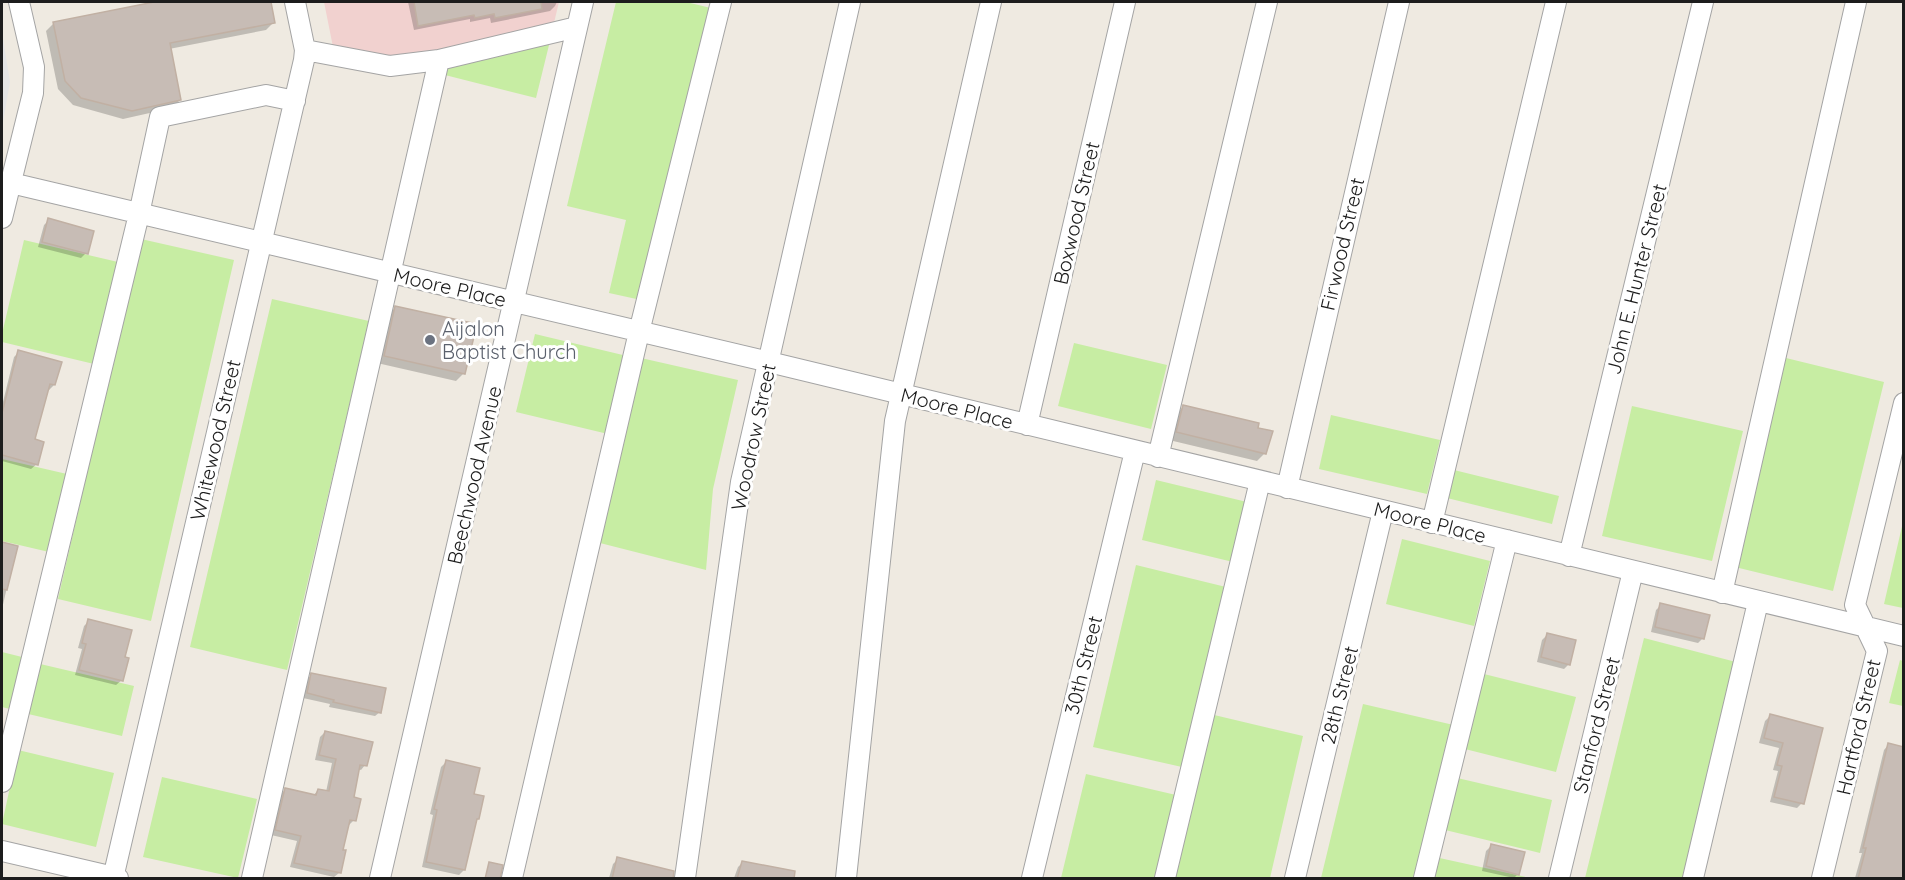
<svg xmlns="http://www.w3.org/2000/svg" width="1905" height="880" viewBox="0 0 1905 880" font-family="Quicksand,sans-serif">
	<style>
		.commercial { fill: #f1d1cf }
		.grass { fill: #c7eda3 }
		.parking { fill: #e5e5e5 }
		.shadow { fill: #0003 }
		.building { fill: #c7bcb5; stroke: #c1b0a3; stroke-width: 1.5 }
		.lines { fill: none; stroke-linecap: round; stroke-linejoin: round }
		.minor-casing { stroke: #a4a4a4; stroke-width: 22 }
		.minor { stroke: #fff; stroke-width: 20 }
		.worship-dot { fill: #6b7280; stroke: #fff; stroke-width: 2 }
		.labels { text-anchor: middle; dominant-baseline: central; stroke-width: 6; stroke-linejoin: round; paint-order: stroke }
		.street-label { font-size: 20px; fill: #1d1d1d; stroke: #fff }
		.worship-label { font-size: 20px; fill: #5b616d; stroke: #fff; text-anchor: start }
	</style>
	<rect width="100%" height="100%" fill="#efeae1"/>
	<path class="commercial" d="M324,2H559L553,27L385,61L333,47Z"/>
	<path class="grass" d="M616,2H686L711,8L641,300L609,293L626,220L567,206Z
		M550,41L536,98L445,75L448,63Z
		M141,239L234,260L151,621L58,599Z
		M24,240L118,262L94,364L2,342V334Z
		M272,299L369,321L287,670L190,647Z
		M535,334L627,356L608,434L516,412Z
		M1074,343L1167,365L1151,429L1058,406Z
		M641,358L738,380L713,489L706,570L600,543Z
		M1786,358L1884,382L1833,591L1735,567Z
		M1632,406L1743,431L1712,561L1602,536Z
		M1331,415L1440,440L1427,494L1319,469Z
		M2,459L67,474L49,552L2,541Z
		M1454,470L1559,496L1552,524L1447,498Z
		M1156,480L1247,502L1233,562L1142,540Z
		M1903,522V608L1884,604Z
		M1402,539L1490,561L1474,626L1386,604Z
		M1136,565L1226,587L1182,767L1093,747Z
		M1644,638L1736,662L1684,878H1585Z
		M2,652L26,658L14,710L2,707Z
		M1900,660L1903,661V706L1889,703Z
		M36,663L134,686L122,736L24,713Z
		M1484,674L1576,697L1556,772L1465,749Z
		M1363,704L1458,726L1421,878H1321Z
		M1210,714L1303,736L1270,878H1172Z
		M18,750L114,773L96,847L2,824Z
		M1086,774L1176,795L1157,878H1061Z
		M162,777L257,799L238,878L143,857Z
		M1453,777L1552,800L1540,853L1441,829Z
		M1435,857L1530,878H1430Z"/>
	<path class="parking" d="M2,32L10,82L2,128Z"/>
	<path class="shadow" d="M157,2H270L274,22L266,30L169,49L180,100L172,108L123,119L73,105L58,89L46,31L54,23Z
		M408,2H557L555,6L550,11L491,23L490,18L470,22V19L414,30Z
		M49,220L86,253L81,258L38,247L44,225Z
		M396,307L464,373L456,381L377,363L388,315Z
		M19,352L54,385L49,390L47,389L33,440L37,464L31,469L2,461V406L14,357Z
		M1183,407L1256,429L1265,453L1257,461L1169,440L1175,415Z
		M2,544L16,548L2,609Z
		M1661,605L1703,638L1698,643L1651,632L1656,610Z
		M89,621L124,658L122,680L116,685L75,675L82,649L78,648L84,626Z
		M1547,635L1569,664L1564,669L1537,662L1542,640Z
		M312,675L380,712L375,716L329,707L330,704L303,698L307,679Z
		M1770,716L1821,729L1802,803L1797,808L1770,802L1778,771L1773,770L1779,748L1759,743L1765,721Z
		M325,732L365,765L361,770L358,769L352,798L354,820L349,825H347L339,873L334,877L290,867L297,841L271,835L281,794L285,790L313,796L318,790L326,792L332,763L315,760L320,737Z
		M1889,744L1895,878H1855L1862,853H1859L1884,750Z
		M446,762L475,821L464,870L459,875L422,867L433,815L430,814L441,767Z
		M1492,845L1518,874L1514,878L1482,871L1486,851Z
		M618,859L647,878H609L613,864Z
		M743,862L771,878H734L738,867Z"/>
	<path class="building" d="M154,2H271L275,23L170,43L181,100L132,111L81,98L65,81L53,22Z
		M414,2H541L542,9L495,18L494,14L475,18L474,15L418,26Z
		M48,218L94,231L88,254L42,242Z
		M395,306L477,324L465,374L384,356Z
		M18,350L62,362L55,385L50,384L35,439L44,442L38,465L2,455V413Z
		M1183,405L1259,423L1258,428L1273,431L1266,454L1176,432Z
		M2,542L18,546L7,590L2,589Z
		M1660,603L1710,615L1704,639L1655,627Z
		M88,619L132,630L125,657L129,658L123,681L79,670L86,644L82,643Z
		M1547,633L1576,640L1570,665L1541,657Z
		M311,673L386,688L381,713L333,702L334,700L307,693Z
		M1770,714L1823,728L1804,804L1774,797L1782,766L1777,765L1783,743L1764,738Z
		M325,731L373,742L367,766L360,765L354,797L361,799L356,821L350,820L343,850H346L341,873L294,863L301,836L275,830L285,788L316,795L318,789L329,791L336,759L319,755Z
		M1888,743L1904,747V879H1858L1866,848H1863Z
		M446,760L480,768L474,794L484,796L479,819H477L465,870L426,862L437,810L434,809Z
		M1491,844L1525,852L1519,875L1486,866Z
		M617,857L674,871L673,879H612Z
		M742,861L795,871L794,879H737Z
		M489,862L503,865L500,879H485Z"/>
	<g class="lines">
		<defs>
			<path id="minor" d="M305,50L390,66L439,60L577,27
				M11,183L769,362L1904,636
				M2,218L33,93L34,67L19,2
				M1027,425L1125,2
				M1158,457L1267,2
				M1287,488L1399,2
				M1432,523L1556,2
				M1569,556L1703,2
				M1722,593L1856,2
				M2,782L139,214L160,117L266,95L295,101
				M2,851L118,878
				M113,878L304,60L305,50L295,2
				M252,878L439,60
				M380,878L583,2
				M512,878L639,332L721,2
				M685,878L741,482L850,2
				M846,878L895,421L991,2
				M1032,878L1135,451
				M1165,878L1260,481
				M1295,878L1383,511
				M1424,878L1507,540
				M1559,878L1633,571
				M1693,878L1758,602
				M1822,878L1877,651L1855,605L1904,403"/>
		</defs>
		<use href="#minor" class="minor-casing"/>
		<use href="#minor" class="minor"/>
	</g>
	<circle class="worship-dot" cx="430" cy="340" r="6"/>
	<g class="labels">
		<g class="street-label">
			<text transform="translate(1076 213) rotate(-77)">Boxwood Street</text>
			<text transform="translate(1342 244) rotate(-77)">Firwood Street</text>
			<text transform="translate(1636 279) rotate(-76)">John E. Hunter Street</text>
			<text transform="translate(450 287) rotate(13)">Moore Place</text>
			<text transform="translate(957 408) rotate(14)">Moore Place</text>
			<text transform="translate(753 437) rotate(-78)">Woodrow Street</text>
			<text transform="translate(215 440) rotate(-77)">Whitewood Street</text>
			<text transform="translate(474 475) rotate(-77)">Beechwood Avenue</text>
			<text transform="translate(1430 522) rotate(14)">Moore Place</text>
			<text transform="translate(1083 665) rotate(-76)">30th Street</text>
			<text transform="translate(1339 695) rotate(-76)">28th Street</text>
			<text transform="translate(1596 725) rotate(-76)">Stanford Street</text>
			<text transform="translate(1858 727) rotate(-77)">Hartford Street</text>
		</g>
		<g class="worship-label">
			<text x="442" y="328">Aijalon<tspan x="442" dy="23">Baptist Church</tspan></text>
		</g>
	</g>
	<rect width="1905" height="880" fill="none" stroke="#1d1d1d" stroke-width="6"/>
</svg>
